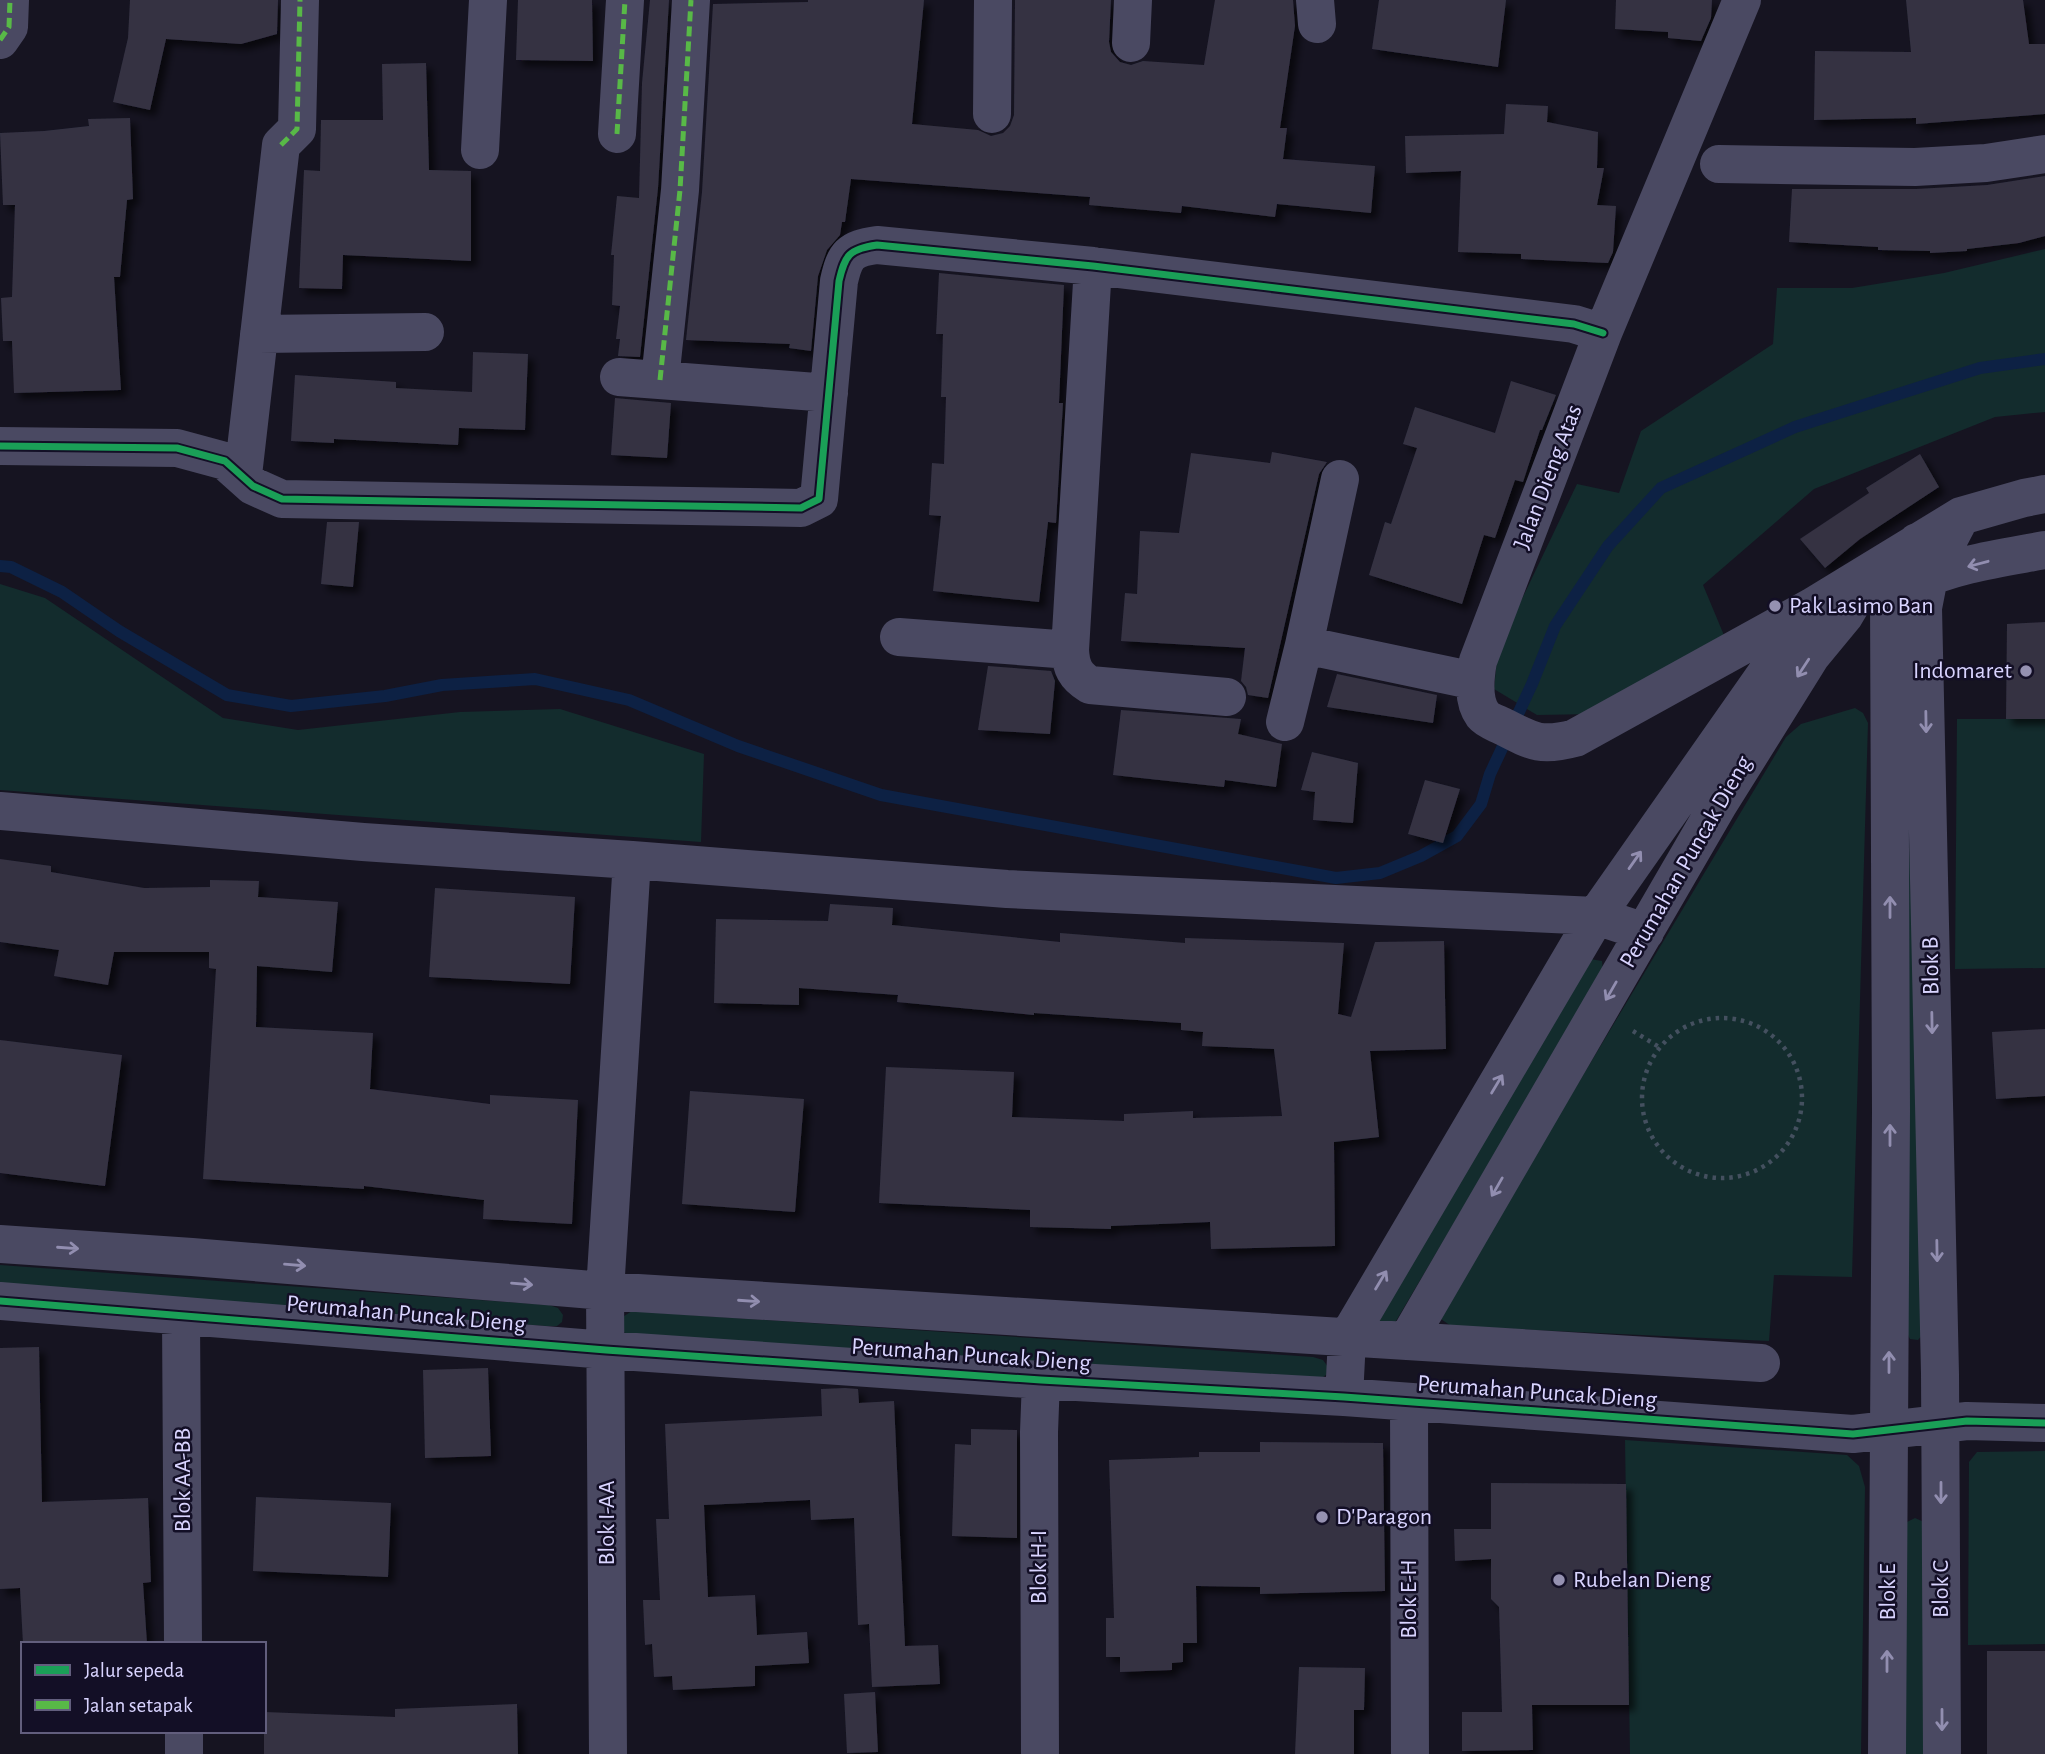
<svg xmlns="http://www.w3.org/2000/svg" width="2045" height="1754" viewBox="0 0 2045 1754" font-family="'Alegreya Sans',sans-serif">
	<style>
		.green { fill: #132c2d }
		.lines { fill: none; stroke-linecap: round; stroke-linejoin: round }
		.stream { stroke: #0d2144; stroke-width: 12 }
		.building { fill: #343243; filter: url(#shadow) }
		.path { stroke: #44505f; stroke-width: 4.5; stroke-dasharray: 3.5 5; stroke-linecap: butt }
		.minor { stroke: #4a4962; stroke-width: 38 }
		.quiet { stroke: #58b947; stroke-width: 5; stroke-dasharray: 10 5; stroke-linecap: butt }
		.cycleway-casing { stroke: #130f26; stroke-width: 11 }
		.cycleway { stroke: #1a9f57; stroke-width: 7 }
		.oneway { stroke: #928eb0 }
		.poi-dot { fill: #9591b1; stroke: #130f26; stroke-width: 2.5 }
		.labels { text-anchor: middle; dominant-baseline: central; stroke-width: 5; stroke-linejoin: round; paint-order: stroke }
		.street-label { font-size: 24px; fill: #d9d4ff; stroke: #130f26 }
		.poi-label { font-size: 24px; fill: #d9d4ff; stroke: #130f26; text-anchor: start }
	</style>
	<defs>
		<filter id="shadow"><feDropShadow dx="6" dy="6" stdDeviation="3.5" flood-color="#0009"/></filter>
	</defs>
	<rect width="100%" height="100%" fill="#161421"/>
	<path class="green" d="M2045,249V412L1995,417L1814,489L1703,585L1726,640L1595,714L1537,715L1494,689L1498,649L1577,484L1619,493L1641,431L1773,344L1777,288H1852L1944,273Z
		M0,584L45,598L223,718L298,730L460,712L560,709L704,754L701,842L0,790Z
		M1855,708L1863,713L1868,723L1852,1277L1774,1275L1769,1341L1451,1326L1441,1319L1442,1310L1786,737L1801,724Z
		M1957,719H2045V968L1955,969Z
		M1906,731L1924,1333L1918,1340L1910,1339L1907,1333Z
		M1590,959L1602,961L1603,972L1390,1331L1375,1321Z
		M0,1265L549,1305L558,1308L563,1315L562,1322L557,1326H546L0,1286Z
		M632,1311L1313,1357L1323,1360L1328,1367L1326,1375L1320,1379L629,1335L622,1331L621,1318Z
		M1625,1440L1847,1455L1859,1466L1865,1487L1861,1754H1630Z
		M2045,1451V1644L1968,1645L1969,1462L1977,1452Z
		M1915,1518L1924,1522L1927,1754H1902L1905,1523Z"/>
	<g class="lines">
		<path class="stream" d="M0,566L11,567L62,592L119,631L227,695L291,706L385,696L442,685L535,679L629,700L738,746L881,795L1336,878L1380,873L1421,856L1457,836L1481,804L1490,774L1532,684L1555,626L1608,546L1661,488L1795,427L1980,368L2045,359"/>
	</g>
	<path class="building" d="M130,0H278L277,34L241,44L166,39L150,110L113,102L128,38Z
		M518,0H592L593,61L516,60Z
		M650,0H669L658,188L640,357L618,356L620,339H616L620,306L612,305L614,255H611L617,196L639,198L642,83Z
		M808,0H924L912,124L978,130L991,136L1003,133L1010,126L1014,115L1015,0H1111L1109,42L1111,52L1120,62L1131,65L1143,61L1204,65L1215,0H1293L1295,26L1280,128H1287L1283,159L1375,166L1371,213L1277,204L1275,217L1182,206L1181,213L1089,205L1090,197L851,179L845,222H842L840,235L827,250L818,276L811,351L789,348L790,344L686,340L702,192L713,4L808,2Z
		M1379,0H1506L1498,67L1372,49Z
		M1616,0H1712L1711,18L1701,41L1668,38V32L1615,29Z
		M1906,0H2023L2029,44H2045V114L1916,124V118L1814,120L1815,51L1911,52Z
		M426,63L429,170L471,171V261L343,255L342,289L299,288L304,170L320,171L321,120H383L382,64Z
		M1506,104L1548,106L1547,122L1598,132L1597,168H1604L1597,205L1616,206L1613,252L1608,263L1521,259V254L1458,252L1461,171L1406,173L1405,136L1504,134Z
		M130,118L133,199L127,200L120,277H114L121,390L14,393L12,341H3L1,298L12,297L15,205H3L0,133L44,131L89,126L88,119Z
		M2045,176V236L2019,243L1967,249V251L1930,253V251L1878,250V247L1789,242L1792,189H1916L1987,185Z
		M939,273L1064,285L1059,403H1063L1056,523L1048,522L1039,602L933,591L941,516L929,515L932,463L944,464L946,397H941L943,334H936Z
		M473,352L528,354L525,430L459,428L458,445L334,439V443L291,441L295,375L396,382V388L472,392Z
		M1511,381L1556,395L1542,430H1540L1523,482L1515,480L1495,538L1484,535L1462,604L1369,575L1385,522L1391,524L1417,448L1403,444L1415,407L1495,433Z
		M615,398L671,403L667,458L611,455Z
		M1272,452L1327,462L1319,474L1268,698L1248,695L1246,687L1241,681L1245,648L1121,641L1125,593L1137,594L1140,531L1179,533L1191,453L1270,463Z
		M1920,454L1939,487L1860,539L1825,568L1800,539L1869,493L1866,488Z
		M327,522H359L353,587L321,584Z
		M2045,622V719H2006L2007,624Z
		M988,666L1051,671L1055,681L1050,734L978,730Z
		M1337,674L1437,695L1433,723L1327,707Z
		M1121,710L1241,719L1238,734L1282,744L1276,787L1225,780L1224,787L1113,775Z
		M1312,752L1358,763L1353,823L1313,820L1315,792L1301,790Z
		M1425,780L1460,789L1443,843L1408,834Z
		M0,859L51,866V872L144,888L210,887V880L259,881L258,897L338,902L332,972L257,966L256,1027L373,1033L370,1089L490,1104V1095L578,1100L572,1224L483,1219L484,1200L364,1186V1189L203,1179L216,969L209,968V952H114L108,985L54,976L59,950L0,942Z
		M435,888L575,897L570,984L429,977Z
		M830,904L893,908L892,925L1060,942V933L1185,943V938L1344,943L1338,1014L1351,1017L1375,942L1444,941L1446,1049L1370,1051L1379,1137L1334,1142L1335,1246L1211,1249L1210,1222L1111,1226V1229L1030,1227V1210L879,1203L886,1067L1014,1072L1012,1117L1124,1121V1114L1193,1111V1118L1282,1116L1274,1049L1202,1046L1203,1032L1181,1030V1023L1034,1013V1015L897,1002L898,995L799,988V1005L714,1003L716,919L828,921Z
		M2045,1029V1096L1996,1099L1992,1032Z
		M0,1040L122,1055L105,1186L0,1173Z
		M690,1091L804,1099L795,1212L682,1204Z
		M39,1347L42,1502L148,1498L151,1582L143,1583L147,1644H23L20,1588L0,1589V1348Z
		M488,1368L491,1456L425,1458L423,1370Z
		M845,1388L858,1389L859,1403L894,1401L905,1646L938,1645L940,1684L872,1687L869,1624L858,1625L854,1518L811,1520L810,1500L704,1505L708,1597L755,1595L757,1635L807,1632L809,1663L755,1666V1686L673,1690L672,1676L654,1677L652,1644L645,1645L643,1600H660L656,1519H669L665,1424L822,1416L821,1389Z
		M971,1429L1017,1430V1538L952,1536L955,1444L971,1445Z
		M1260,1442L1383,1443L1385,1591L1260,1594V1587L1196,1586L1197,1643H1183V1662L1172,1663V1670L1120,1672V1657H1106V1618H1114L1109,1460L1199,1457V1452H1260Z
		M1491,1483L1626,1484L1629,1705H1532L1533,1750L1462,1751V1712H1502L1499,1607L1491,1599V1559L1455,1561L1454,1529H1491Z
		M256,1497L391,1503L388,1577L253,1571Z
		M1987,1651H2045V1754H1987Z
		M1299,1667L1365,1668L1364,1710H1354V1754H1295Z
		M875,1692L878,1752L847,1753L844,1694Z
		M517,1704L518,1754H264V1712L395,1717V1709Z"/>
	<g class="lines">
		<path class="path" d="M1642 1098a80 80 0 1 1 160 0a80 80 0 1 1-160 0Z
			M1633,1031L1659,1047"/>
		<path class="minor" d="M1315,0L1317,24
			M1742,0L1603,333L1478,661C1475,678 1472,700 1483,715C1487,720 1496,723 1502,726C1533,742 1541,747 1575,738L1812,607L1961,516L2024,498L2045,494
			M0,40L9,27L10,0
			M1131,43L1133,0
			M992,114L993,0
			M617,134L625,0
			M480,150L488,0
			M1719,164L1915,167L1986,163L2045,154
			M259,334L425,332
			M619,377L829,393
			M660,380L680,190L691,0
			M0,446L177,448L225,461L253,486L282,499L801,508L819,499L839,281C845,255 849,249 877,245L1093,266L1574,324L1603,333
			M243,475L281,145L297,129L300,0
			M1340,479L1304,645L1475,681
			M1916,583C1955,564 2002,558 2045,550
			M899,637L1070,650L1093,266
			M1070,650C1071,667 1075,676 1090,685L1227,697
			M1285,722L1304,645
			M0,811L363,842L632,860L605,1291L608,1754
			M632,860L1007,889L1596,916L1645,932
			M0,1244L192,1257L605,1291L1761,1363
			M0,1301L606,1350L1041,1380L1344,1397L1853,1434L1967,1421L2045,1423
			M181,1316L183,1644
			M1407,1341L1718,805L1811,656L1844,616L1867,577
			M1344,1397L1347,1339L1596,916L1807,615
			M1409,1402L1410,1754
			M184,1731V1754
			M1040,1754L1039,1432L1041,1380
			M1887,1754L1891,1111L1889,597L1917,542
			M1942,1754L1940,1374L1923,608L1929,577L1960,518"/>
		<path class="quiet" d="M0,40L9,27L10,0
			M617,134L625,0
			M281,145L297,129L300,0
			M660,380L680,190L691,0"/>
		<defs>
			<path id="cycleway" d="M0,446L177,448L225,461L253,486L282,499L801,508L819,499L839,281C845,255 849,249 877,245L1093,266L1574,324L1603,333
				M0,1301L606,1350L1041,1380L1344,1397L1853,1434L1967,1421L2045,1423"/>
		</defs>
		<use href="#cycleway" class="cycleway-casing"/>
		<use href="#cycleway" class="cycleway"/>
	</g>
	<defs><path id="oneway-shaft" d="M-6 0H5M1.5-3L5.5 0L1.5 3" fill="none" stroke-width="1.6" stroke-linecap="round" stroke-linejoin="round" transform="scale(1.75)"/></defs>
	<g class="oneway">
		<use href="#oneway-shaft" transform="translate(1978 564) rotate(165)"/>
		<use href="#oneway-shaft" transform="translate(1803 668) rotate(123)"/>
		<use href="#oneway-shaft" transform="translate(1926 722) rotate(89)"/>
		<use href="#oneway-shaft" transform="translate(1635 860) rotate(-55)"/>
		<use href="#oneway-shaft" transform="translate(1890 907) rotate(-90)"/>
		<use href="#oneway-shaft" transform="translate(1611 991) rotate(120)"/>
		<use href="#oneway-shaft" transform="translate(1932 1023) rotate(89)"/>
		<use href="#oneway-shaft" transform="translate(1497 1084) rotate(-59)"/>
		<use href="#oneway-shaft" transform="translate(1890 1135) rotate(-90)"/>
		<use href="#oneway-shaft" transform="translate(1497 1187) rotate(120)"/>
		<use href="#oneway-shaft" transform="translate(68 1248) rotate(4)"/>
		<use href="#oneway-shaft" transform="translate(1937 1251) rotate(89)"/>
		<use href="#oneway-shaft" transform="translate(295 1265) rotate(5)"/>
		<use href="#oneway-shaft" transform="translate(1381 1280) rotate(-59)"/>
		<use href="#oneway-shaft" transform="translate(522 1284) rotate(5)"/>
		<use href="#oneway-shaft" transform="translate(749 1301) rotate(4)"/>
		<use href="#oneway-shaft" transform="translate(1889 1362) rotate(-90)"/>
		<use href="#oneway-shaft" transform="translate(1941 1493) rotate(90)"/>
		<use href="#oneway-shaft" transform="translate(1887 1661) rotate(-90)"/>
		<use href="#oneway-shaft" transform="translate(1942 1720) rotate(90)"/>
	</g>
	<g class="poi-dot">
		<circle cx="1775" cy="606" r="7"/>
		<circle cx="2026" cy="671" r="7"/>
		<circle cx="1322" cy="1517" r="7"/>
		<circle cx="1559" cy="1580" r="7"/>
	</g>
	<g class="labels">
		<g class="street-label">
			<text transform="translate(1548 477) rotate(-69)">Jalan Dieng Atas</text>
			<text transform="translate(1686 862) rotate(-60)">Perumahan Puncak Dieng</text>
			<text transform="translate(1931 966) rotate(-91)">Blok B</text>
			<text transform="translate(406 1314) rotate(5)">Perumahan Puncak Dieng</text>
			<text transform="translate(971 1355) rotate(4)">Perumahan Puncak Dieng</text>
			<text transform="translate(1537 1392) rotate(4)">Perumahan Puncak Dieng</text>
			<text transform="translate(183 1480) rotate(-90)">Blok AA-BB</text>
			<text transform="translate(607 1523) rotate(-90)">Blok I-AA</text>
			<text transform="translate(1039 1567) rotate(-90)">Blok H-I</text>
			<text transform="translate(1941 1589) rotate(-90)">Blok C</text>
			<text transform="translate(1888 1592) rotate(-90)">Blok E</text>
			<text transform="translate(1409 1599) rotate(-90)">Blok E-H</text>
		</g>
		<g class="poi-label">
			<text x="1789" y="606">Pak Lasimo Ban</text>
			<text x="2012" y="671" text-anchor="end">Indomaret</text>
			<text x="1336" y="1517">D'Paragon</text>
			<text x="1573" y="1580">Rubelan Dieng</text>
		</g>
	</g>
	<rect x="21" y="1642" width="245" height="91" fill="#130f26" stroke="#625e7d" stroke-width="2"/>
	<rect x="35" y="1665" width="35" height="10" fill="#1a9f57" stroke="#625e7d" stroke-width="2"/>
	<text x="84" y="1677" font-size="21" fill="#d9d4ff">Jalur sepeda</text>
	<rect x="35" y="1700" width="35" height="10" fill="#58b947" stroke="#625e7d" stroke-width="2"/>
	<text x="84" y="1712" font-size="21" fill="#d9d4ff">Jalan setapak</text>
</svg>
